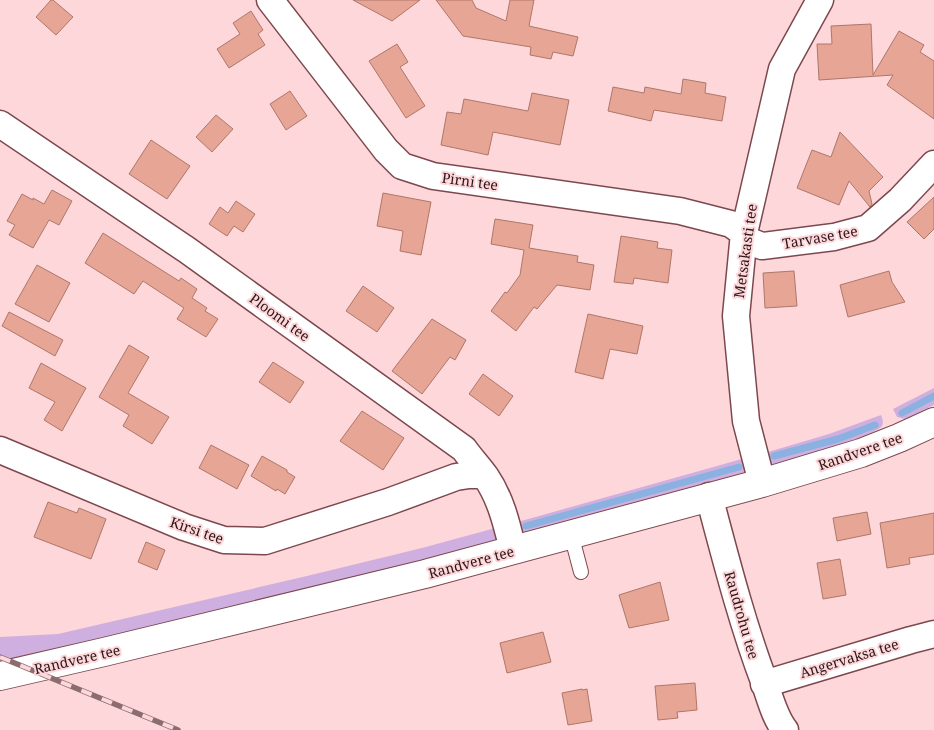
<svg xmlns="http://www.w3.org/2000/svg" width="934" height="730" viewBox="0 0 934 730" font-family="'Noto Serif',serif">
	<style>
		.green { fill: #cfafe0 }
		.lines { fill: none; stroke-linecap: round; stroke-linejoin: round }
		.stream { stroke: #8ab1e0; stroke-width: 7 }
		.building { fill: #e6a595; stroke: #ae776a }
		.service-casing { stroke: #7d484d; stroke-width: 16 }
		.minor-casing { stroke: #7d484d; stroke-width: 29 }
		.tertiary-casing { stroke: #7d484d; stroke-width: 30 }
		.service { stroke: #fff; stroke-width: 14 }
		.minor { stroke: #fff; stroke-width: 26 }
		.tertiary { stroke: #fff; stroke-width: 28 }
		.rail-casing { stroke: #8b6d70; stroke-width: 5.5 }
		.rail { stroke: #fed7da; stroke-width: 4; stroke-dasharray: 11; stroke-linecap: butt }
		.labels { text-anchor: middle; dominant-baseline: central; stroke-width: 4; stroke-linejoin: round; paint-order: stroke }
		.street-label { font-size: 14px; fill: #2c1618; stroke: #fed7da }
	</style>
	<rect width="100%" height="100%" fill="#fed7da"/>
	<path class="green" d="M934,388V405L905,419L897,417L893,409Z
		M881,415C882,418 884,422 882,426C877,435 789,460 773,464L768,462L761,454L829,434Z
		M749,457L745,472L523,533L520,531L514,523Z
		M499,527L498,537L496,540L333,584L16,661L0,655V637L58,634L307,576L422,548Z"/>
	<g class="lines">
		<path class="stream" d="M902,413L934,396
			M774,456L838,439L875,425
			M526,526L739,467"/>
	</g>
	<path class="building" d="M51,0H53L73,17L56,35L36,17Z
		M353,0H420L392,21Z
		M436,0H472L476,8L506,21L510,0H534L529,26L578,37L573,56L553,52L551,59L530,55L531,47L463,36Z
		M251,11L263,30L258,34L265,45L229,68L217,49L240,34L233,23Z
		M871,24L873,75L899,31L924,45L920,52L934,61V119L887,85L893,75L819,80L817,44H832L831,26Z
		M397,44L408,62L400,67L425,106L406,118L369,61Z
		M683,79L706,83L705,93L726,97L722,121L654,110L651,121L608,111L613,87L644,93L645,87L681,94Z
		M290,91L307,116L286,130L270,104Z
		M532,93L569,100L560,145L493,132L488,155L441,145L447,112L461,114L464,99L528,111Z
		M216,115L233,129L212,152L196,137Z
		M840,132L883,177L869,191L872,204L870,207L849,181L839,205L797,188L812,150L831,157Z
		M151,140L190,166L167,199L129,174Z
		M52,190L72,201L59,225L49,220L33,248L9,235L15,225L7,221L22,194L33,200V198L44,204Z
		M383,193L431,202L421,255L400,251L403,231L377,226Z
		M934,197V229L924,239L907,222Z
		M236,201L255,214L243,232L234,226L227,236L209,224L220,207L228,213Z
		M495,219L533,225L529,248L578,256L577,262L594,265L590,290L557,285L537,309L534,307L516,331L491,311L505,292L507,293L520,275L524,250L491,244Z
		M103,233L179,281L181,278L197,289L192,298L207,308L205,311L218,319L206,337L177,319L184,308L143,281L134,294L85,263Z
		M621,236L658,242L657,248L672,250L668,283L634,278L633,284L614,282Z
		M37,265L70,283L49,322L15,304Z
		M794,271L797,306L765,308L763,273Z
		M889,271L892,282L905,302L848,317L840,285Z
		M363,286L394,308L377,332L346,311Z
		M9,312L63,340L55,356L2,326Z
		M588,314L643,326L637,354L610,349L603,379L575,372Z
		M432,319L466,340L455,360L450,357L422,394L392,371Z
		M129,345L149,357L128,393L169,417L152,444L123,426L129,415L99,397Z
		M273,362L304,382L290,403L259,382Z
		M41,363L86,388L62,431L44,420L55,402L29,388Z
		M483,374L513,396L499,416L469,394Z
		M362,411L404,438L383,470L340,441Z
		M211,445L249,465L237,489L199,468Z
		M262,456L287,470V472L295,477L285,494L277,489L276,491L251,476Z
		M48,502L77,513L79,508L106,519L91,559L34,537Z
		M867,512L871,534L837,541L833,518Z
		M934,513V554L909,558L910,564L887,568L880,523Z
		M146,542L165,550L157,570L138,562Z
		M840,559L846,595L823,599L817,563Z
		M660,582L669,620L629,628L619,595Z
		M543,632L551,662L507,673L500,643Z
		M695,683L697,710L677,712L678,718L658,720L655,686Z
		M582,689V690L587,689L592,721L568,725L562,693Z"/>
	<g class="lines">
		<defs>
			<path id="service" d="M571,534L581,572"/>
			<path id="minor" d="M270,0L386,150L402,166L433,176L680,211L731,224L744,233L749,241L762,246L834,237L868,228L900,200L934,164
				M0,124L187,250L464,449C471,459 479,467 486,477C501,499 507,525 513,550
				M0,450L184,527L224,540L265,541L388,502L456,477L469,475H478L486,477
				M762,483L746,421L736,316L744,233L782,69L820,0
				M709,496C726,560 742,623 765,684C770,698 775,718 785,730
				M764,684L911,640L934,634"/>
			<path id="tertiary" d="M0,676L104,652L425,574L762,483L861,453L899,438L934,422"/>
		</defs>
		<use href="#service" class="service-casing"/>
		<use href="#minor" class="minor-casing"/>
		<use href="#tertiary" class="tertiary-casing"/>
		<use href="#service" class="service"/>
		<use href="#minor" class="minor"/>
		<use href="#tertiary" class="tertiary"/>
		<defs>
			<path id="rail" d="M0,657L178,730"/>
		</defs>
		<use href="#rail" class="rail-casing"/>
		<use href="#rail" class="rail"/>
	</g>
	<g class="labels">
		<g class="street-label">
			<text transform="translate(470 181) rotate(8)">Pirni tee</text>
			<text transform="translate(820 237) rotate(-10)">Tarvase tee</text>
			<text transform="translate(745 251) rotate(-82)">Metsakasti tee</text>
			<text transform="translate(280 317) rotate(36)">Ploomi tee</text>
			<text transform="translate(860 451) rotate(-19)">Randvere tee</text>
			<text transform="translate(197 530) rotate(19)">Kirsi tee</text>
			<text transform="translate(471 562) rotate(-15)">Randvere tee</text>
			<text transform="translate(742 615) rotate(74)">Raudrohu tee</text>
			<text transform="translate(849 658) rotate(-17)">Angervaksa tee</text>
			<text transform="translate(77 659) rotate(-13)">Randvere tee</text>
		</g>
	</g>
</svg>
